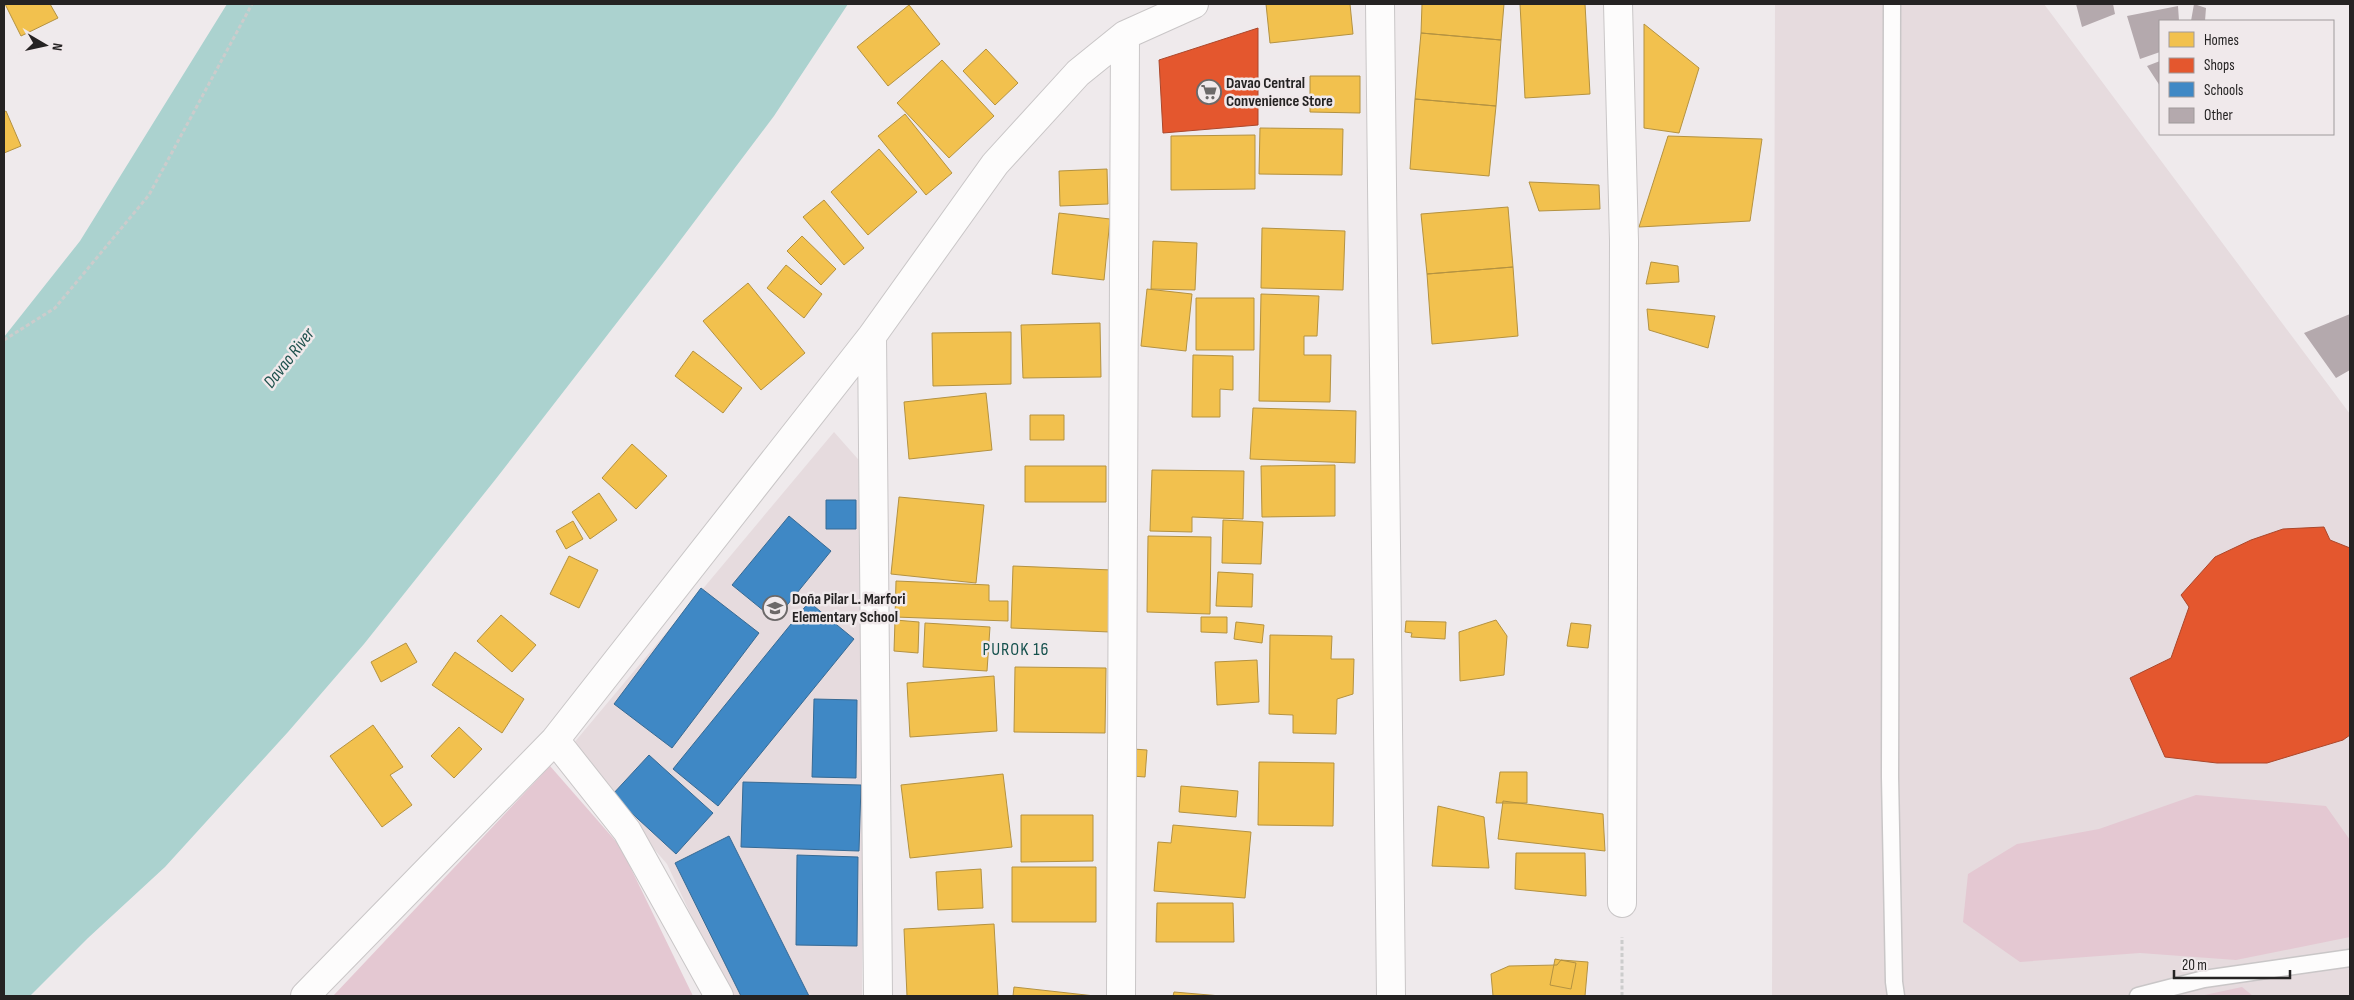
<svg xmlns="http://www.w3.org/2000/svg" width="2354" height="1000" viewBox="0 0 2354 1000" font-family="'Sofia Sans Condensed',sans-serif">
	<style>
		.built { fill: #e6dbde }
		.green { fill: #e4c8d2 }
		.water { fill: #abd2cf }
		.homes { fill: #f2c14e; stroke: #b49241 }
		.shops { fill: #e4572e; stroke: #ab472b }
		.schools { fill: #3f88c5; stroke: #376a94 }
		.building { fill: #b4a9ad }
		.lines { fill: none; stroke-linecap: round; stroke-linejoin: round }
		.service-casing { stroke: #c9c6c7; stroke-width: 19 }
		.minor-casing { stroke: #c9c6c7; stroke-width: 30 }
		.path { stroke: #ccc; stroke-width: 3; stroke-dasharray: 4 2.5; stroke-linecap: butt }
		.service { stroke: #fdfcfc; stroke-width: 16 }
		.minor { stroke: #fdfcfc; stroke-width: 28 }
		.labels { text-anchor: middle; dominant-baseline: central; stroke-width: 5; stroke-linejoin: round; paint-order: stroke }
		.poi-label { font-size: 16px; font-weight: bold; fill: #252323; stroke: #f0e9eb; text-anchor: start }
		.water-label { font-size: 18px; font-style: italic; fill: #1e514d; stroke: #f0e9eb }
		.neighbourhood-label { font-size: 18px; letter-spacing: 1px; fill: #14504c; stroke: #f0e9eb }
	</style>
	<rect width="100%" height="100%" fill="#efeaec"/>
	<path class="built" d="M1775,4H2044L2350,414V996H1772Z
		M834,432L865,467L862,996H729L667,864L568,750Z"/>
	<path class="green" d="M550,766L620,846L693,996H333Z
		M2196,795L2326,806L2350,840V937L2236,960L2140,953L2020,962L1963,922L1968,874L2017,844L2099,829Z
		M2242,987L2253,996H2200Z"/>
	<path class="water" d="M227,4H848L774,116L667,258L495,480L364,644L288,732L165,867L88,938L30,996H4V337L80,241Z"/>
	<path class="homes" d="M5,4H50L58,18L21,36Z
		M1266,4H1350L1353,34L1270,43Z
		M1422,4H1504L1501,40L1421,33Z
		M1520,4H1585L1590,94L1525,98Z
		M909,5L940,44L888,86L857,47Z
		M1644,24L1699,68L1679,133L1644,128Z
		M1421,33L1501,40L1496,106L1415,99Z
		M986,49L1018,83L995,105L963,71Z
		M942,60L994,116L949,158L897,103Z
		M1310,76H1360V113L1310,112Z
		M1415,99L1496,106L1489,176L1410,169Z
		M6,111L21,146L4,153V112Z
		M905,114L952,173L926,195L878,136Z
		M1260,128L1343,129L1342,175L1259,174Z
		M1255,135V189L1171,190V136Z
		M1668,136L1762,139L1750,221L1639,227Z
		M879,149L917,192L868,235L831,192Z
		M1107,169L1108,204L1060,206L1059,171Z
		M1529,182L1599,185L1600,209L1539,211Z
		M824,200L864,248L844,265L803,217Z
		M1508,207L1513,267L1427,274L1421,214Z
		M1059,213L1110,219L1104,280L1052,274Z
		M1262,228L1345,231L1343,290L1261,288Z
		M802,236L836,269L821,285L787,251Z
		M1153,241L1197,243L1195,290L1151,289Z
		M1651,262L1678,266L1679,282L1646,284Z
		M786,265L822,294L804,318L767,288Z
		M1513,267L1518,336L1432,344L1427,274Z
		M748,283L805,353L761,390L703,321Z
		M1147,289L1192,294L1186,351L1141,346Z
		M1261,294L1319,296L1317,336H1304V355H1331L1330,402L1259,401Z
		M1196,298H1254V350H1196Z
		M1647,309L1715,316L1708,348L1649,330Z
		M1100,323L1101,377L1023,378L1021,325Z
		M1011,332V384L933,386L932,333Z
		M693,351L742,388L723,413L675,376Z
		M1193,355L1233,356V390L1220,389V417H1192Z
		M986,393L992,450L909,459L904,402Z
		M1253,408L1356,411L1355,463L1250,459Z
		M1030,415H1064V440H1030Z
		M632,444L667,476L636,509L602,478Z
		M1335,465V516L1262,517L1261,466Z
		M1025,466H1106V502H1025Z
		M1152,470L1244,471L1243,519L1192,517V532L1150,531Z
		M599,493L617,520L590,539L572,512Z
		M899,497L984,505L976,583L891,574Z
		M1223,520L1263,522L1261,564L1222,563Z
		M573,521L583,539L566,549L556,531Z
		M1148,536L1211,537L1210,614L1147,612Z
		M569,556L598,570L579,608L550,594Z
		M1013,566L1112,570L1110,632L1011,628Z
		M1218,572L1253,574L1252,607L1216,606Z
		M896,581L989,585V601H1008V621L895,617Z
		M501,615L536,645L512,672L477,641Z
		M1201,617H1227V633L1201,632Z
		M895,620L919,622L918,653L894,651Z
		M1496,620L1507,636L1504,675L1460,681L1459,632Z
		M1406,621L1446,622L1445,639L1411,637L1412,633L1405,632Z
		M1236,622L1264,625L1262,643L1234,639Z
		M925,623L990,627L987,671L923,667Z
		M1571,623L1591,625L1588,648L1567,646Z
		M1270,635L1332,636L1331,659H1354L1353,694L1337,699L1336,734L1293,733V715L1269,714Z
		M406,643L417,662L381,682L371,662Z
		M455,652L524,699L502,733L432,685Z
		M1257,660L1259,702L1217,705L1215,662Z
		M1015,667L1106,668L1105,733L1014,732Z
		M994,676L997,731L910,737L907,683Z
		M373,725L403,767L390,775L412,805L382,827L330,756Z
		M459,727L482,749L454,778L431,756Z
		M1133,749L1147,750L1145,777L1132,776Z
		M1259,762L1334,763L1333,826L1258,825Z
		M1500,772H1527V803H1496Z
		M1003,774L1012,847L910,858L901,785Z
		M1181,786L1238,791L1236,817L1179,812Z
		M1503,801L1603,814L1605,851L1498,839Z
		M1438,806L1484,817L1489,868L1432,866Z
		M1021,815H1093V861L1021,862Z
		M1173,825L1251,832L1245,898L1154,891L1158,842L1171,843Z
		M1516,853H1585L1586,896L1515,889Z
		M1012,867H1096V922H1012Z
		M981,869L983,908L938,910L936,872Z
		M1157,903H1233L1234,942H1156Z
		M994,924L998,996H907L904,929Z
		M1555,959L1576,963L1571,989L1550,985Z
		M1561,960L1588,962L1585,996H1493L1491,974L1509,966L1557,965Z
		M1014,987L1095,996H1013Z
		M1174,992L1221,996H1173Z"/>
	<path class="shops" d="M1258,28V125L1163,133L1159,60Z
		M2324,527L2330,540L2350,548V735L2343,740L2267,763H2217L2165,757L2130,678L2171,658L2189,607L2181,595L2215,557L2251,540L2283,529Z"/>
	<path class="schools" d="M826,500H856V529H826Z
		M789,516L831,551L775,620L732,585Z
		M701,588L759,633L672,748L614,704Z
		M809,602L854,639L718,806L673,769Z
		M814,699L857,700L856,778L812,777Z
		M649,755L713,813L676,854L612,795Z
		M743,782L861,785L859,851L741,847Z
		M729,836L809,996H741L675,863Z
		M797,855L858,857L857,946L796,945Z"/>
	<path class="building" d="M2076,4H2113L2115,14L2082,27Z
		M2194,4L2206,8L2205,21H2191Z
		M2178,6L2179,21H2160V52L2140,59L2127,16Z
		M2160,61V86L2147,66Z
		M2350,314V370L2336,378L2304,333Z"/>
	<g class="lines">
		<defs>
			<path id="service" d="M1892,4L1890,777L1894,982L1896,996
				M2138,996L2204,979L2350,958"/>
			<path id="minor" d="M1380,4L1391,996
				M1618,4L1624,241L1622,903
				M872,336L878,996
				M555,740L627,831L719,996
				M305,996L555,740L872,336L995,164L1078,73L1125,35L1194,4
				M1121,996L1125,35"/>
		</defs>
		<use href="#service" class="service-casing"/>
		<use href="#minor" class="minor-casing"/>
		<path class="path" d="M4,340L55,308L149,195L252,4
			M1622,996V937"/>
		<use href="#service" class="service"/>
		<use href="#minor" class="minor"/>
	</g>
	<defs>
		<symbol id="supermarket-ring" viewBox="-11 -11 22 22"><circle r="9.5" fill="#f0e9eb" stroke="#6c6969" stroke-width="1.5"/><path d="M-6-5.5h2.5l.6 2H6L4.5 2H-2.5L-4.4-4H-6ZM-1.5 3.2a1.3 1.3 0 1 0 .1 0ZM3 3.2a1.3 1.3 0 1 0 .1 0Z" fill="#6c6969"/></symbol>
		<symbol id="school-ring" viewBox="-11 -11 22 22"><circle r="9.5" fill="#f0e9eb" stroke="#6c6969" stroke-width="1.5"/><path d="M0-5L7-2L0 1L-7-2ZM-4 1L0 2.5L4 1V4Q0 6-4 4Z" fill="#6c6969"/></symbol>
	</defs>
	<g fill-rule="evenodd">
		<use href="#supermarket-ring" x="1195" y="78" width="28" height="28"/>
		<use href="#school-ring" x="761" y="594" width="28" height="28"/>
	</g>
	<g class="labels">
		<g class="poi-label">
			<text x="1226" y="83">Davao Central<tspan x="1226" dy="18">Convenience Store</tspan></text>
			<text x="792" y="599">Doña Pilar L. Marfori<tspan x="792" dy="18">Elementary School</tspan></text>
		</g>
		<g class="water-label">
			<text transform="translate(289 358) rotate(-52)">Davao River</text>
		</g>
		<g class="neighbourhood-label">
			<text x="1016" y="649">PUROK 16</text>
		</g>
	</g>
	<rect width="2354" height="1000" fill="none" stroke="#252323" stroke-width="10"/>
	<rect x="2159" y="20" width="175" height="115" fill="#f0e9eb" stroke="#9f9a9b"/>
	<rect x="2169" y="32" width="25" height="15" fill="#f2c14e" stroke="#9f9a9b"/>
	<text x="2204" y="45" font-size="15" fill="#252323">Homes</text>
	<rect x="2169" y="58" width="25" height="15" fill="#e4572e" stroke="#9f9a9b"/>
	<text x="2204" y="70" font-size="15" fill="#252323">Shops</text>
	<rect x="2169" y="82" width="25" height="15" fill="#3f88c5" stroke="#9f9a9b"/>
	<text x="2204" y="95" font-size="15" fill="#252323">Schools</text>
	<rect x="2169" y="108" width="25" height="15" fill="#b4a9ad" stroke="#9f9a9b"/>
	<text x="2204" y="120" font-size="15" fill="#252323">Other</text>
	<g transform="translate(45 45) rotate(99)" stroke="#f0e9eb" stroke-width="4" paint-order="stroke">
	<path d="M0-4L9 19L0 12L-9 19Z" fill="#252323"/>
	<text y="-8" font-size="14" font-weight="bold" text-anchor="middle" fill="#252323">N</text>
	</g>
	<path d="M2174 970v8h116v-8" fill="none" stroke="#252323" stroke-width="2.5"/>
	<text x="2182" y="970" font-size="15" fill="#252323" stroke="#f0e9eb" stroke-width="4" paint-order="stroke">20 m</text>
</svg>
